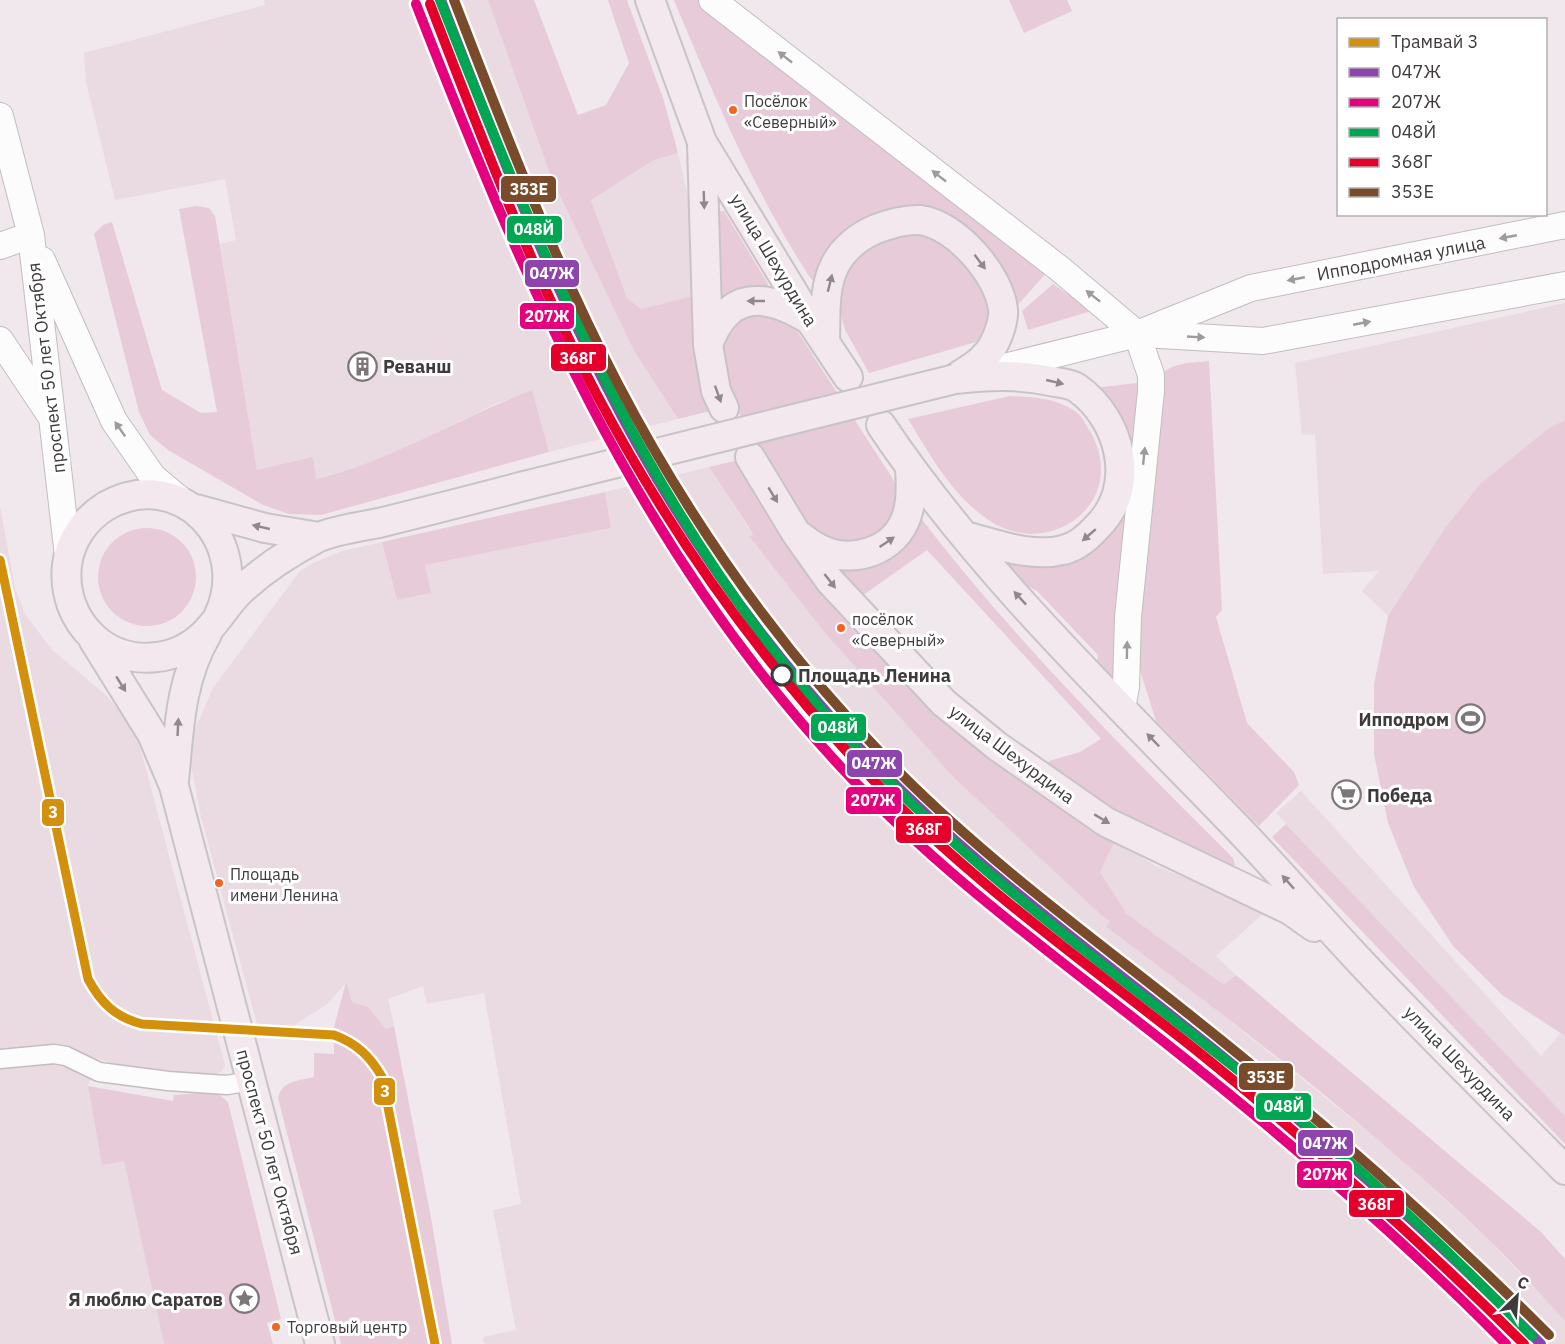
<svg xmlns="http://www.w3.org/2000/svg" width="1565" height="1344" viewBox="0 0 1565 1344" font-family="'IBM Plex Sans',sans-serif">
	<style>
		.built { fill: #eadae1 }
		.green { fill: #e8cbd9 }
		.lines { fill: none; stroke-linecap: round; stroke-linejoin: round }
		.street-casing { stroke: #c3bdbf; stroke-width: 21 }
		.secondary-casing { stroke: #c3bdbf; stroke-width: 28 }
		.primary-casing { stroke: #c8c4c6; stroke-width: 32 }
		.street { stroke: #fdfcfc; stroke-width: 18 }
		.secondary { stroke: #fdfcfc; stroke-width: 26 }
		.primary { stroke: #f3e8ee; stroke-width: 28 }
		.primary-bridge-casing { stroke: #c8c4c6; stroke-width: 32; stroke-linecap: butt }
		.primary-bridge { stroke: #f3e8ee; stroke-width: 28 }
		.rail-1-casing { stroke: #fff; stroke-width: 15 }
		.rail-2-casing { stroke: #fff; stroke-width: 15 }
		.rail-3-casing { stroke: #fff; stroke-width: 15 }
		.rail-4-casing { stroke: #fff; stroke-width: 15 }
		.rail-5-casing { stroke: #fff; stroke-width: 15 }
		.rail-1 { stroke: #8e44ad; stroke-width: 10 }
		.rail-2 { stroke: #e5007d; stroke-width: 10 }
		.rail-3 { stroke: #00a651; stroke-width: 10 }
		.rail-4 { stroke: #e4002b; stroke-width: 10 }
		.rail-5 { stroke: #7a4b2a; stroke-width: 10 }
		.tram-1-casing { stroke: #fff; stroke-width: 14 }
		.tram-1 { stroke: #d2900c; stroke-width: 9 }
		.oneway { fill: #9e9b9c }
		.oneway2 { fill: #90888c }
		.bus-dot { fill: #f26522; stroke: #fff; stroke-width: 2 }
		.stop-dot { fill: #fff; stroke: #3f3a3c; stroke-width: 3 }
		.labels { text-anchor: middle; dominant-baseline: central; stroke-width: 6; stroke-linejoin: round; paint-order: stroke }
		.bus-label { font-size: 16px; fill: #3f3a3c; stroke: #fff; text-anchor: start }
		.street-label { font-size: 18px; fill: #3f3a3c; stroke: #fff }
		.poi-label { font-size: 18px; font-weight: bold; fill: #3f3a3c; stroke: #fff; text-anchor: start }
		.stop-label { font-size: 18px; font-weight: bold; fill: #3f3a3c; stroke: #fff; text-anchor: start }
		.line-badge { stroke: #fff; stroke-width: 2 }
		.badge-label { font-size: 16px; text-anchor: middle; font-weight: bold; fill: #fff }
	</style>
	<rect width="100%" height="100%" fill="#f0e8ec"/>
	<path class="built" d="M264,0H488L551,177L634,351L678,419L549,452L532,391L495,404L398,452L344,471L316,479L313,458L257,471L220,244L236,240L225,179L115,200L86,82L84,53L265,5Z
		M678,153L689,201L693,296L641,309L627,298L591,200L654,160Z
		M1565,303V420L1549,428L1443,531L1388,616L1362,591L1379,571L1323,574L1315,434L1302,435L1295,363Z
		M709,467L753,535L826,634L952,776L1101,915L1110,921L1106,927L1199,996L1392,1151L1488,1239L1565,1321V1344H484L483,1337L516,1330L493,1210L521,1204L484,993L427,1004L423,986L388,999L394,1026L386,1029L368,1007L352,1002L346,983L326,1005L293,1026L257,1024L201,817L190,759L191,739L213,688L300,571L313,563L342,551L382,542L397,600L430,593L424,565L611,528L605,492Z
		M0,506L15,588L25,614L52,650L107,696L136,732L225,1065L222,1071L213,1076L133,1069L98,1059L88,1085L102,1165L124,1160L164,1344H0Z
		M1301,791L1541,1056L1560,1034L1565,1036V1117L1276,813Z
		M1115,841L1156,866L1266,911L1216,956L1236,975L1224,985L1127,914L1100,872Z"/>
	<path class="green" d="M488,0H534L578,115L606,105L629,63L608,0H627L664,101L678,153L654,160L591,200L627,298L641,309L693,296L714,410L678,419L634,351L551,177Z
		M674,0H704L1048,271L1015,308L919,209L814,281L811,279C754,192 714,96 674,0Z
		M1009,0H1067L1072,11L1024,33Z
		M196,206L209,208L215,216L257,470L313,457L316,479C393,460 459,418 532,390L549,452L321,515L289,514L263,505L168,450L150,435L139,412L94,234L103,225L112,222L162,390L201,413L217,412L179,209Z
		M720,211H724L768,284L767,288C749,285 736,298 718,299L717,215Z
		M921,232L941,240L975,273L991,310L985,333L976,342L869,373L845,330L837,301L847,264L874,239Z
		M1053,284L1088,308V312L1028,330L1022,311Z
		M740,313L784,318L792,323L893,479L898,489L899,512L867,544L829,541L805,523L772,474L731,398L719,346Z
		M1209,361L1222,610L1216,617L1247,723L1294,772L1299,785L1259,826L1156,721L1138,664L1135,618L1158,379C1169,362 1190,363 1209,361Z
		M1146,382L1116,677L1112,678L1097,663L1098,655L1037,591L1022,583L1007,565L1009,562L1045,566L1120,518L1093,388Z
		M1010,396C1033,397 1055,398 1075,411C1083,417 1086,425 1091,433C1130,504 1046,565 983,516C950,492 929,453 908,419Z
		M1565,420V1036L1502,995L1453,946L1414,887L1388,823L1374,754V684L1388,616L1443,531L1480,484L1549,428Z
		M739,460C769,510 797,563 835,609C914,703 1016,769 1115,841L1100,872L1127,914L1224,985L1236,975L1541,1232L1565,1259V1321C1539,1293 1514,1264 1487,1238C1369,1125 1237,1024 1106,927L1110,921L1101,915L952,776L826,634L749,536L753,535L748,526L709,467Z
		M605,492L611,528L425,565L431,593L397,600L382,542Z
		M920,517C1014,640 1124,749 1233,858L1235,865L1227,868L1134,823L1048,766L1049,761L1080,752L1101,739L927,550L859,598L830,564Z
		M98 577a49 49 0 1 1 98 0a49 49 0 1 1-98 0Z
		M1286,824L1565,1116V1144L1272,837Z
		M346,982L352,1002L368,1007L386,1029L394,1026L432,1223L452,1344H341L278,1098C282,1080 299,1081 314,1077V1053L334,1054V1027Z
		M88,1086L173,1101L174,1095L216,1092L228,1102L281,1319L267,1323L273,1344H164L124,1161L102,1165Z"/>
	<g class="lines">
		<defs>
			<path id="street" d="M0,1059L54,1054L66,1056L99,1072L168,1081L227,1085L251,1081"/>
			<path id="secondary" d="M712,0L1060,269L1137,334L1151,375V391L1128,617L1126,687L1122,708
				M0,116L31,235L68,556
				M0,246L31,235
				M42,260L114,421L153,477L184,503
				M1144,334L1263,341L1565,285
				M0,340L50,415
				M988,371L1137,334L1251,288L1565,225"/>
			<path id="primary" d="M650,0L702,142L810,320L848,377
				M702,144L708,345L716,391L724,408
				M825,342C826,317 823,288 835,265C843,249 859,236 876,229C889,224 905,219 920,220C955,224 1000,275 1003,310C1004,323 995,347 985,356C978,365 965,371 956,378
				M708,345C728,289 766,293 810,320
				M955,379C990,375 1020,374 1055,382C1061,383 1071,384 1077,388C1121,419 1138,487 1097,527C1088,537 1077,547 1063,550C1031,558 996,544 965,536
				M881,425C976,567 1108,694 1227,817C1271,862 1312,910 1355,956C1423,1029 1495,1099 1565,1170
				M750,457L796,533L830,581L944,703L997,746L1106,822L1290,910L1314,927
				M196,509L265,528L319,537
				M800,536C807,541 813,546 820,549C852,565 896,551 907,515C912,501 911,484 910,469
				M218,617C254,543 180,464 106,506C85,519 70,540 67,565C64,592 73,619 94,638C124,665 171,664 201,637C216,624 225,606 239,592C261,571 290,552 317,538C335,530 359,527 379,523C427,511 475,499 524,486
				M93,639L152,734L174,786L320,1344
				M174,781C179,729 180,680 207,634"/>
		</defs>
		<use href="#street" class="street-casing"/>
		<use href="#secondary" class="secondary-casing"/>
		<use href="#primary" class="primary-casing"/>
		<use href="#street" class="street"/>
		<use href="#secondary" class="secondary"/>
		<use href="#primary" class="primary"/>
		<defs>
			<path id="primary-bridge" d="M524,486L955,379"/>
		</defs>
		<use href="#primary-bridge" class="primary-bridge-casing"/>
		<use href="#primary-bridge" class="primary-bridge"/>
		<defs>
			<path id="rail-1" d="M441,0C491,130 541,260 605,384C670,513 754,635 853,741C960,857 1088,948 1211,1047C1326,1140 1436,1239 1541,1344"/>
			<path id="rail-2" d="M416,4C524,281 634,544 839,765C938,872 1055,956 1168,1045C1287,1139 1400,1236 1506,1344"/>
			<path id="rail-3" d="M440,0C545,268 658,538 859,751C983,882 1132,984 1272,1097C1364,1170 1449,1251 1532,1336"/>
			<path id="rail-4" d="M430,4C481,136 531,270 597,395C673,539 768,671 881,788C978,887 1093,968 1201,1054C1314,1145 1421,1242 1524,1344"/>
			<path id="rail-5" d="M454,0C504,129 553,259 617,382C692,526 787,659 901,774C999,872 1114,953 1221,1040C1336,1133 1445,1231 1549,1335"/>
		</defs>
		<use href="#rail-1" class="rail-1-casing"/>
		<use href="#rail-2" class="rail-2-casing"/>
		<use href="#rail-3" class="rail-3-casing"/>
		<use href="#rail-4" class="rail-4-casing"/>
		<use href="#rail-5" class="rail-5-casing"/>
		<use href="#rail-1" class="rail-1"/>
		<use href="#rail-2" class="rail-2"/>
		<use href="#rail-3" class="rail-3"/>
		<use href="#rail-4" class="rail-4"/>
		<use href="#rail-5" class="rail-5"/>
		<defs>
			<path id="tram-1" d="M0,560L88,979C101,1003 115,1017 142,1024L334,1035C356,1043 370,1056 382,1077L435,1344"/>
		</defs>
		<use href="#tram-1" class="tram-1-casing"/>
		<use href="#tram-1" class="tram-1"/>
	</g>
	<defs><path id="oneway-solid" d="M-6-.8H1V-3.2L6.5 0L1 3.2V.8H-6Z" transform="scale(1.5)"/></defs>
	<g class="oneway">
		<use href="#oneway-solid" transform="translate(785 57) rotate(-142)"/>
		<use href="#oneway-solid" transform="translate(939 176) rotate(-142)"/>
		<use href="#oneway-solid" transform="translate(1508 237) rotate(169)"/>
		<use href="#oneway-solid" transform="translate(1296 279) rotate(169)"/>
		<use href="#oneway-solid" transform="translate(1093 296) rotate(-142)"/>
		<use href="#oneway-solid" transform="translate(1362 323) rotate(-11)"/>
		<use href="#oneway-solid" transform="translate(1196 337) rotate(3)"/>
		<use href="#oneway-solid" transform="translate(120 429) rotate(-125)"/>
		<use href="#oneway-solid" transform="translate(1144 456) rotate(-84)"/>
		<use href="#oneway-solid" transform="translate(1127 650) rotate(-89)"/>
	</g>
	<g class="oneway2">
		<use href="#oneway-solid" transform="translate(704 200) rotate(88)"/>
		<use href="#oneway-solid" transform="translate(980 262) rotate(53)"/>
		<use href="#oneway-solid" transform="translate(830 283) rotate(-76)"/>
		<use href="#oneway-solid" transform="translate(756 301) rotate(-180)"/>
		<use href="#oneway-solid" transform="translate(1055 382) rotate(13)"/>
		<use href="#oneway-solid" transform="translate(718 394) rotate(70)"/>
		<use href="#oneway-solid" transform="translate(773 495) rotate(59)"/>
		<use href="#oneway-solid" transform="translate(261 527) rotate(-167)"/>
		<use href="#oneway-solid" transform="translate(1089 535) rotate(139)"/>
		<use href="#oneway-solid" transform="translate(887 542) rotate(-34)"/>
		<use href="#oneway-solid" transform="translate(830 581) rotate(52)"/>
		<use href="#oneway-solid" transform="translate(1020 598) rotate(-133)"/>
		<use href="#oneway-solid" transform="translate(121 684) rotate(58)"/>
		<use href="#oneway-solid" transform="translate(178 727) rotate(-87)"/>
		<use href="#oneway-solid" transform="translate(1153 740) rotate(-134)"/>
		<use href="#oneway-solid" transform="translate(1102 819) rotate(31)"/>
		<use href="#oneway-solid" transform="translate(1288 882) rotate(-132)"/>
	</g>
	<defs>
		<symbol id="building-ring" viewBox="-11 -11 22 22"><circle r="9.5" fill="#fff" stroke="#7d777a" stroke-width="1.5"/><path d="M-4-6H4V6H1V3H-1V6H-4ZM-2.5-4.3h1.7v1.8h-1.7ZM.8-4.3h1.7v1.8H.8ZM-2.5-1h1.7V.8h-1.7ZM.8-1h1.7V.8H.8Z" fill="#7d777a"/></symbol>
		<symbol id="stadium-ring" viewBox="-11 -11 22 22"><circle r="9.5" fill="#fff" stroke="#7d777a" stroke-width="1.5"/><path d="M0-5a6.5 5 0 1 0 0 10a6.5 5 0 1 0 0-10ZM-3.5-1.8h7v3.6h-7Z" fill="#7d777a"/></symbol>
		<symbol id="supermarket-ring" viewBox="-11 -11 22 22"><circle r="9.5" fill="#fff" stroke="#7d777a" stroke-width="1.5"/><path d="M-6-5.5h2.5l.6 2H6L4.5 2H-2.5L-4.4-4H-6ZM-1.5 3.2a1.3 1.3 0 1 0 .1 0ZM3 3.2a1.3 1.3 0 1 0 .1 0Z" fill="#7d777a"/></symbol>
		<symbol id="sight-ring" viewBox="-11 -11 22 22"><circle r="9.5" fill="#fff" stroke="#7d777a" stroke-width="1.5"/><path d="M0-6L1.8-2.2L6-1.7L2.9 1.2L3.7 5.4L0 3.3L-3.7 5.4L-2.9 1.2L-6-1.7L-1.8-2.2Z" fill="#7d777a"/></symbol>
	</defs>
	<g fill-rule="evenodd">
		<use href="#building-ring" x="346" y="350" width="33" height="33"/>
		<use href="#stadium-ring" x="1454" y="702" width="33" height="33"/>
		<use href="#supermarket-ring" x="1330" y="778" width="33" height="33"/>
		<use href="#sight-ring" x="228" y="1282" width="33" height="33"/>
	</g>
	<g class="bus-dot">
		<circle cx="733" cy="110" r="5"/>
		<circle cx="841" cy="628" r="5"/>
		<circle cx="219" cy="883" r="5"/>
		<circle cx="276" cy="1327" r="5"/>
	</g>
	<circle class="stop-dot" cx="782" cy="675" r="10"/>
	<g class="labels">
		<g class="bus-label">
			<text x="744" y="101">Посёлок<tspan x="744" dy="21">«Северный»</tspan></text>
			<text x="852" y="619">посёлок<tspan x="852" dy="21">«Северный»</tspan></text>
			<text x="230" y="874">Площадь<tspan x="230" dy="21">имени Ленина</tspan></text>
			<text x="287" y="1327">Торговый центр</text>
		</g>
		<g class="street-label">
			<text transform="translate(1401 258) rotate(-11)">Ипподромная улица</text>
			<text transform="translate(774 260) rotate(59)">улица Шехурдина</text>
			<text transform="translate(46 368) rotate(-97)">проспект 50 лет Октября</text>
			<text transform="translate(1012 754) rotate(37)">улица Шехурдина</text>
			<text transform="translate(1460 1063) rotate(46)">улица Шехурдина</text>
			<text transform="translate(270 1152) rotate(75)">проспект 50 лет Октября</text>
		</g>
		<g class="poi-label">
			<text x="383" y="366">Реванш</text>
			<text x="1449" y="719" text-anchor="end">Ипподром</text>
			<text x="1367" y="795">Победа</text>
			<text x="223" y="1299" text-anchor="end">Я люблю Саратов</text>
		</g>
		<g class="stop-label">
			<text x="798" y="675">Площадь Ленина</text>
		</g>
	</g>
	<g class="line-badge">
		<rect x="500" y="175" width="57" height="28" rx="6" fill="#7a4b2a"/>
		<rect x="506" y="215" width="57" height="29" rx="6" fill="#00a651"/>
		<rect x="524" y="259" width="56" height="29" rx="6" fill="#8e44ad"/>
		<rect x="519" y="302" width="56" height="28" rx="6" fill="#e5007d"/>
		<rect x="550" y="343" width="57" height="29" rx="6" fill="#e4002b"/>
		<rect x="810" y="713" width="57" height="29" rx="6" fill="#00a651"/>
		<rect x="846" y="749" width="57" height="29" rx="6" fill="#8e44ad"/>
		<rect x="845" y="786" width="57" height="29" rx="6" fill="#e5007d"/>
		<rect x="41" y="798" width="24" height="29" rx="6" fill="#d2900c"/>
		<rect x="895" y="815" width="57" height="29" rx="6" fill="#e4002b"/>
		<rect x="1238" y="1062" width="56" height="29" rx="6" fill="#7a4b2a"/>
		<rect x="373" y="1077" width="23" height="29" rx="6" fill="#d2900c"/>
		<rect x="1255" y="1092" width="57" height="29" rx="6" fill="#00a651"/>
		<rect x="1297" y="1129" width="57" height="28" rx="6" fill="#8e44ad"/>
		<rect x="1296" y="1160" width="57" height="29" rx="6" fill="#e5007d"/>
		<rect x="1348" y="1189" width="57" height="29" rx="6" fill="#e4002b"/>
	</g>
	<g class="badge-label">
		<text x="529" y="195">353Е</text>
		<text x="534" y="235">048Й</text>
		<text x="552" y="279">047Ж</text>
		<text x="547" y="322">207Ж</text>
		<text x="578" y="364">368Г</text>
		<text x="838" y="733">048Й</text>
		<text x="874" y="769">047Ж</text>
		<text x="873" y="806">207Ж</text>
		<text x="53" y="818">3</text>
		<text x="924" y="835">368Г</text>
		<text x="1266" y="1083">353Е</text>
		<text x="385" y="1097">3</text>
		<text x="1284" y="1112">048Й</text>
		<text x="1325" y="1149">047Ж</text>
		<text x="1325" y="1180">207Ж</text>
		<text x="1376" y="1210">368Г</text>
	</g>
	<rect x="1337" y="18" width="210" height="198" fill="#ffffff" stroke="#b2b0b1" stroke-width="1.5"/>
	<rect x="1349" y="38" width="30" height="9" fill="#d2900c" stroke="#b2b0b1" stroke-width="1.5"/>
	<text x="1391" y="48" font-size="18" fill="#3f3a3c">Трамвай 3</text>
	<rect x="1349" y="68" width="30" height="9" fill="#8e44ad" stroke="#b2b0b1" stroke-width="1.5"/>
	<text x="1391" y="78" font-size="18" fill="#3f3a3c">047Ж</text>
	<rect x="1349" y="98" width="30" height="9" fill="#e5007d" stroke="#b2b0b1" stroke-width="1.5"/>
	<text x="1391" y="108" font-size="18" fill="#3f3a3c">207Ж</text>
	<rect x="1349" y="128" width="30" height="9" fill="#00a651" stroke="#b2b0b1" stroke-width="1.5"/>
	<text x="1391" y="138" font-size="18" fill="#3f3a3c">048Й</text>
	<rect x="1349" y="158" width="30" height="9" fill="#e4002b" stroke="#b2b0b1" stroke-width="1.5"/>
	<text x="1391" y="168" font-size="18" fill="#3f3a3c">368Г</text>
	<rect x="1349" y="188" width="30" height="9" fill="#7a4b2a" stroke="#b2b0b1" stroke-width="1.5"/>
	<text x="1391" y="198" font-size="18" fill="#3f3a3c">353Е</text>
	<g transform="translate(1517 1296) rotate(25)" stroke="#ffffff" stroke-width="4.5" paint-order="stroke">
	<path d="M0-4.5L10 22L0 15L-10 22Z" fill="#3f3a3c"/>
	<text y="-9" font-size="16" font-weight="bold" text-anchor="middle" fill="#3f3a3c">С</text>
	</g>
</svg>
